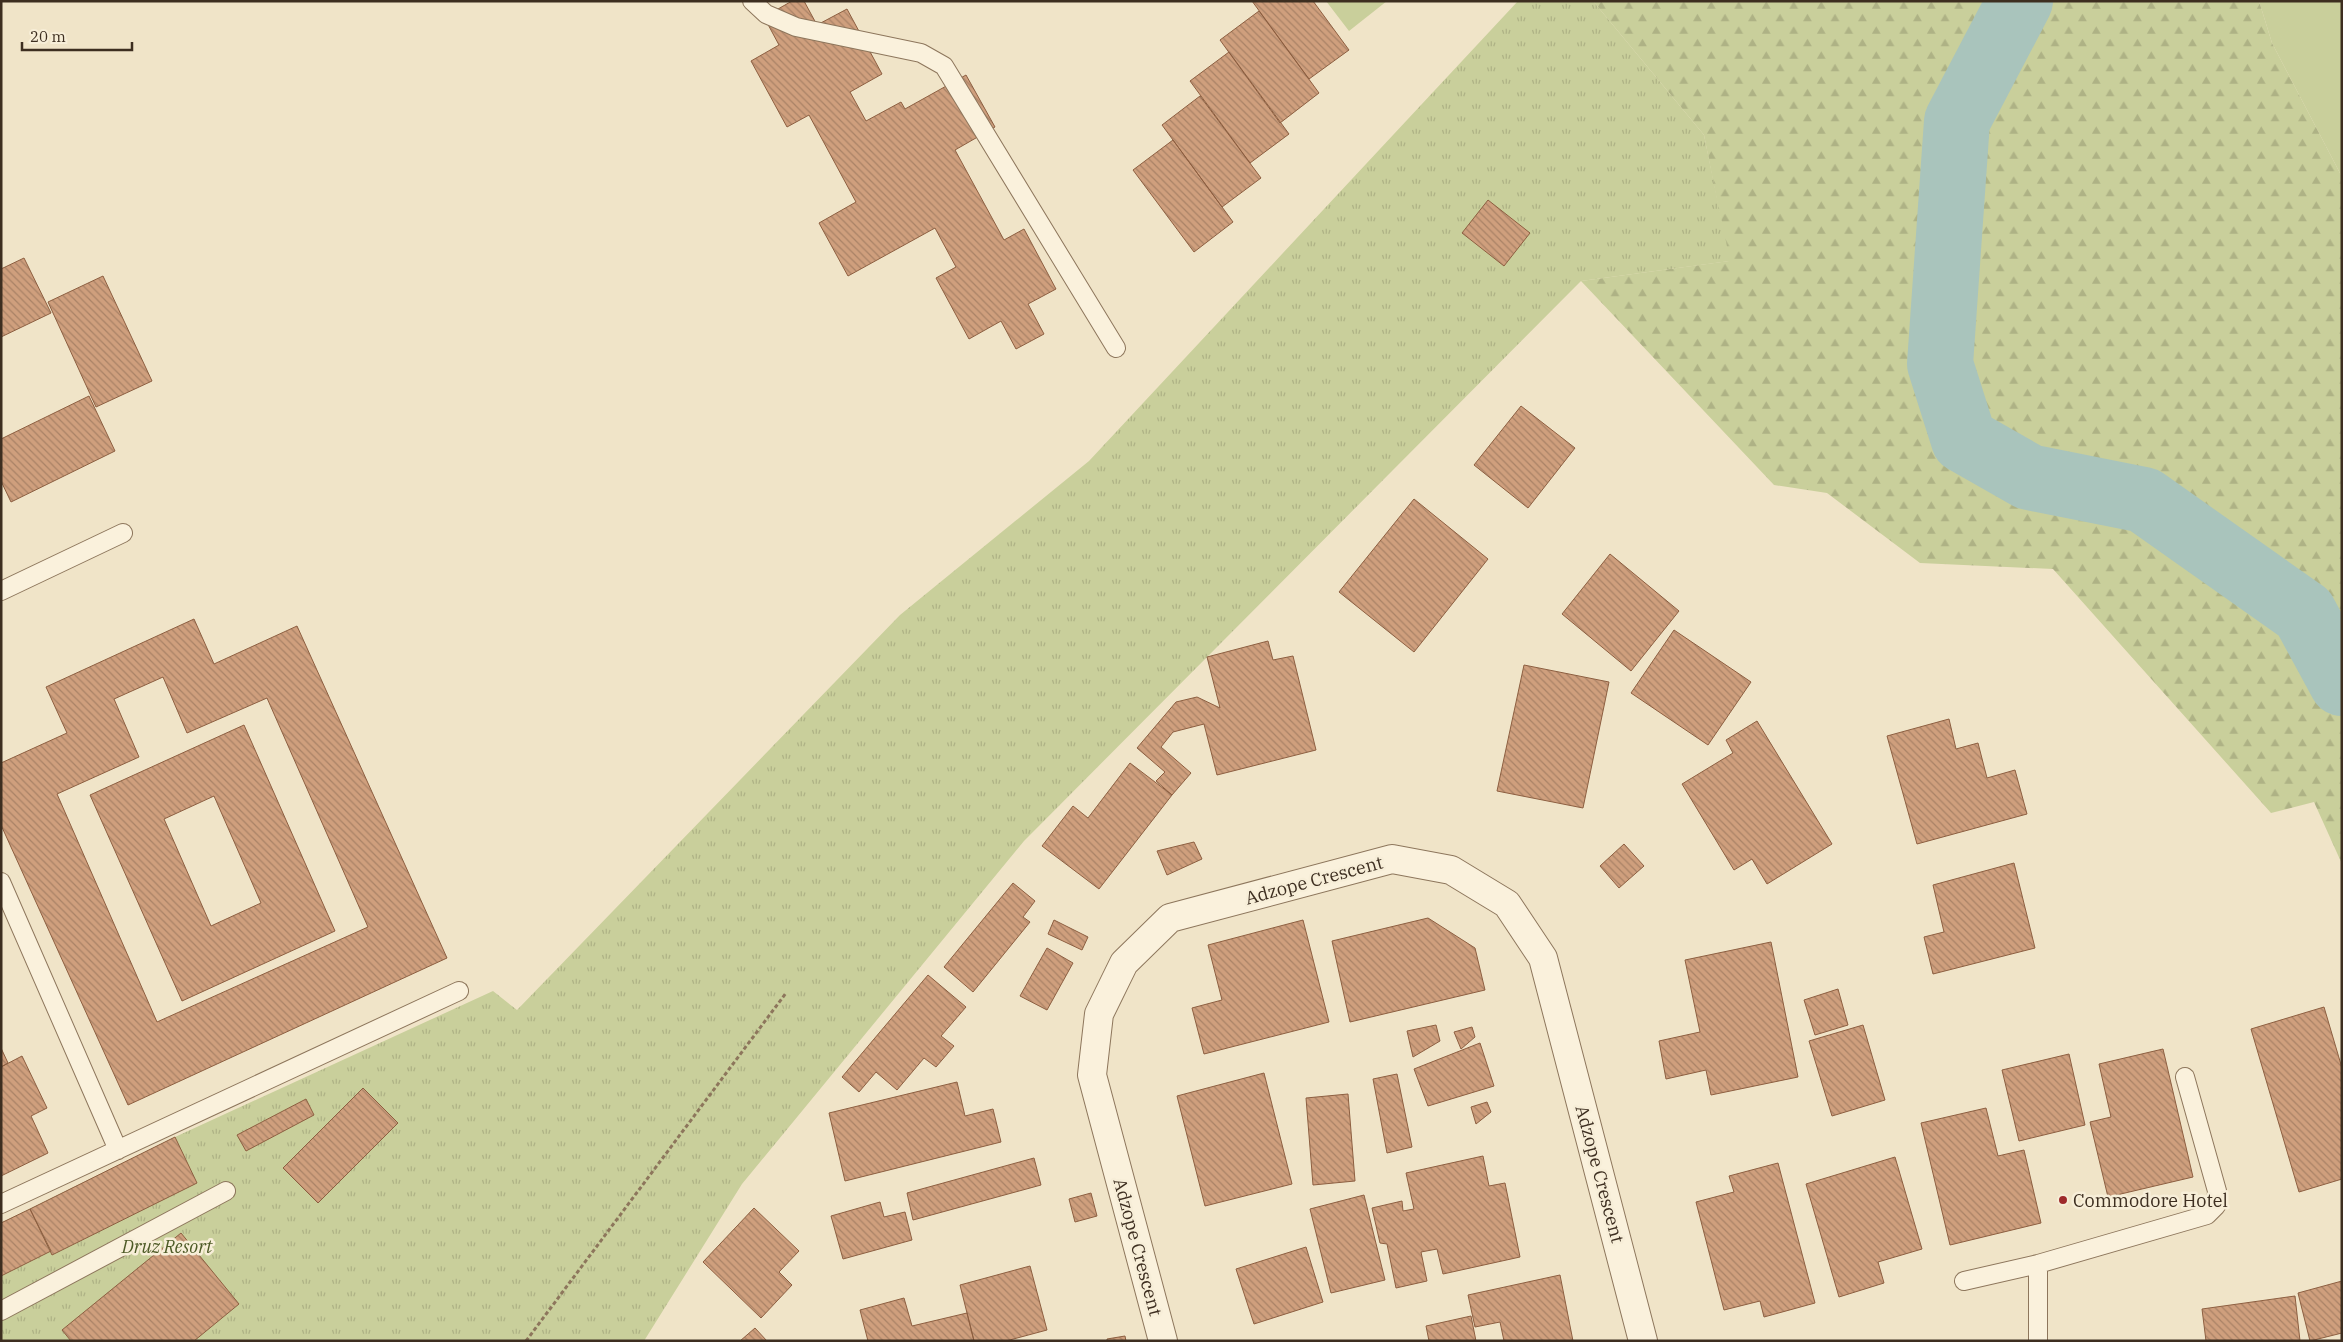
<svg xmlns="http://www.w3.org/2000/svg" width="2343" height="1342" viewBox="0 0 2343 1342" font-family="'IBM Plex Serif',serif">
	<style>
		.grass { fill: #c9cf9b }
		.forest { fill: url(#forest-firs) }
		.park { fill: url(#park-tufts) }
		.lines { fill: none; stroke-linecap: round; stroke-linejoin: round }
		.river { stroke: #a9c4bc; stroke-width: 66 }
		.building { fill: url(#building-back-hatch); stroke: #8d5f41; fill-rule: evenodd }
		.lane-casing { stroke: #8d765c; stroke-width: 20 }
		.street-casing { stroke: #8d765c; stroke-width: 30 }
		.path { stroke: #8d765c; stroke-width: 3; stroke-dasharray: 4 2.5; stroke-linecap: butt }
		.lane { stroke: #faf1dc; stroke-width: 18 }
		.street { stroke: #faf1dc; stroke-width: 28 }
		.poi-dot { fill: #9e2a2b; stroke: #f7eed8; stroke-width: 2 }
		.labels { text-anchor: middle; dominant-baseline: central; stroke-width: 5; stroke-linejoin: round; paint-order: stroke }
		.street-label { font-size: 18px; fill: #3d2e20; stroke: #f7eed8 }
		.poi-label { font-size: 18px; fill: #3d2e20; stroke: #f7eed8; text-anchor: start }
		.park-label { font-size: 18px; font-style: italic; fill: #4d5a26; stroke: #f7eed8 }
	</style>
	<defs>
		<pattern id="forest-firs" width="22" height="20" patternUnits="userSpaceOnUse" patternTransform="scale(1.25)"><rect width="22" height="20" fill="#c9cf9b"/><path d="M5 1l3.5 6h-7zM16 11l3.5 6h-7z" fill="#aeb285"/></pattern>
		<pattern id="park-tufts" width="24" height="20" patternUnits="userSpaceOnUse" patternTransform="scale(1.25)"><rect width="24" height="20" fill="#c9cf9b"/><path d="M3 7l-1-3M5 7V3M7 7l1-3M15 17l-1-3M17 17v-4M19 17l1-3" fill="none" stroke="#aeb285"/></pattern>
		<pattern id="building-back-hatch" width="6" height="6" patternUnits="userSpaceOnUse" patternTransform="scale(1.25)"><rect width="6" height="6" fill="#cf9f7d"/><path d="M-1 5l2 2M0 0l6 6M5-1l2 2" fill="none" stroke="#a98266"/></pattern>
	</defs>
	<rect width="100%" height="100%" fill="#f0e4c8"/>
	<path class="grass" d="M1326,1H1387L1349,31Z
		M2259,1H2342V177L2272,43Z"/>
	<path class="forest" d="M1593,1H2259L2272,43L2342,177V864L2314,802L2271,813L2053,569L1920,563L1827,493L1774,485L1581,281L1729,261L1704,135Z"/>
	<path class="park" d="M1518,1H1593L1704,135L1730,261L1581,281L1024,841L742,1184L644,1341H1V1223L175,1137L493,991L517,1010L900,615L1089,461Z"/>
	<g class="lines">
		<path class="river" d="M2020,1L1957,121L1940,364L1964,440L2029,477L2144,500L2304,613L2342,683"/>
	</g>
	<path class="building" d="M792,1H804L817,25L847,9L882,74L850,92L866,121L901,102L905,109L966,75L995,127L955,150L1004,240L1024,229L1056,289L1028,304L1044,334L1016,349L1001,321L969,339L936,278L956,267L935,228L848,276L819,223L856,202L809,115L787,127L751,61L779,45L764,17Z
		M1252,1H1313L1349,50L1309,79Z
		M1259,11L1319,93L1280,123L1220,40Z
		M1229,52L1289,134L1250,163L1190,81Z
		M1200,96L1261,178L1222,207L1162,125Z
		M1173,140L1233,222L1194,252L1133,170Z
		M1488,200L1530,233L1504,266L1462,233Z
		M24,258L51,313L1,337V269Z
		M103,276L152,381L96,407L48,302Z
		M89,396L115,451L11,502L1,481V439Z
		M1521,406L1575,448L1528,508L1474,465Z
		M1414,499L1488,559L1414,652L1339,592Z
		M1610,554L1679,611L1631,671L1562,614Z
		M194,619L214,664L297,626L447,958L128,1105L1,825V763L67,733L46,687ZM163,677L187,733L267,698L368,927L157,1022L57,794L139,757L114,699Z
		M1674,630L1751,682L1708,745L1631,693Z
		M1268,641L1273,660L1293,656L1316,750L1217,775L1204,724L1173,732L1161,747L1191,773L1172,795L1156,781L1165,772L1137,748L1176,702L1197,697L1220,708L1207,657Z
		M1524,665L1609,682L1583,808L1497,791Z
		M1949,719L1956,749L1978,743L1987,778L2015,770L2027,814L1917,844L1887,736Z
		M1757,721L1832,844L1767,884L1752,859L1734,870L1682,784L1733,753L1726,740Z
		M244,725L335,931L182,1001L90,795ZM214,796L261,903L211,926L164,819Z
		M1130,763L1172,795L1099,889L1042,846L1073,806L1088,818Z
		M1194,842L1202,859L1167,875L1157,851Z
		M1624,844L1644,866L1619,888L1600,866Z
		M2014,863L2035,948L1933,974L1924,937L1944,932L1933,885Z
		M1013,883L1035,901L1023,917L1030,922L973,992L944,967Z
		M1428,918L1475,948L1485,990L1350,1022L1332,941Z
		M1054,920L1088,937L1082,950L1048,934Z
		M1303,920L1329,1022L1204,1054L1192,1008L1222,1000L1208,945Z
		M1771,942L1798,1077L1711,1095L1706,1070L1666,1079L1659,1041L1700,1032L1685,960Z
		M1047,948L1073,963L1047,1010L1020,996Z
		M928,975L966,1007L941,1036L954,1046L936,1067L924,1058L897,1090L876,1072L859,1092L842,1077Z
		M1838,989L1848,1025L1815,1035L1804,1000Z
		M2324,1007L2342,1068V1179L2299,1192L2251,1029Z
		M1436,1025L1440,1041L1413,1057L1407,1031Z
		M1863,1025L1885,1100L1832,1116L1809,1041Z
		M1472,1027L1475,1037L1461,1049L1454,1032Z
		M1480,1043L1494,1086L1428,1106L1414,1069Z
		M1,1048L8,1063L1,1067Z
		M2163,1049L2193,1177L2108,1197L2090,1122L2111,1117L2099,1064Z
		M2069,1054L2085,1125L2019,1141L2002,1070Z
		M22,1056L47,1108L31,1116L48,1153L1,1176V1067Z
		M1264,1073L1292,1184L1205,1206L1177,1096Z
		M1397,1074L1412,1147L1387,1153L1373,1079Z
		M957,1082L965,1116L993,1109L1001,1142L845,1181L829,1113Z
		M363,1088L398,1123L318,1203L283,1168Z
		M1348,1094L1355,1181L1313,1185L1306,1098Z
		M306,1099L314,1115L246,1151L237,1135Z
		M1487,1102L1491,1112L1476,1124L1471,1107Z
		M1986,1108L1998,1156L2024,1150L2041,1223L1950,1245L1921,1123Z
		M175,1137L197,1183L52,1255L30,1209Z
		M1483,1156L1489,1186L1505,1183L1520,1257L1443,1274L1437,1249L1421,1252L1427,1281L1396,1288L1387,1244L1380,1243L1372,1208L1402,1201L1403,1211L1414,1209L1406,1173Z
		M1895,1157L1922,1249L1878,1262L1884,1283L1839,1297L1806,1184Z
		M1034,1158L1041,1185L913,1220L907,1193Z
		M1778,1163L1815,1303L1764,1317L1760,1301L1724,1310L1696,1202L1734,1192L1729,1176Z
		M1091,1193L1097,1216L1075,1222L1069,1199Z
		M1364,1195L1385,1280L1331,1293L1310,1209Z
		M880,1202L884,1217L905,1212L912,1240L843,1259L831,1216Z
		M754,1208L799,1251L779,1272L792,1285L761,1318L703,1262Z
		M30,1209L51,1251L1,1276V1223Z
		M181,1233L239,1304L194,1341H71L62,1330Z
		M1306,1247L1323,1302L1254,1324L1236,1269Z
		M1030,1266L1047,1330L1006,1341H974L960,1285Z
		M1560,1275L1573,1341H1504L1500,1322L1475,1327L1468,1295Z
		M2342,1281V1333L2310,1341L2298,1293Z
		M2295,1296L2300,1341H2206L2202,1309Z
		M904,1298L912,1326L967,1313L974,1341H868L860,1310Z
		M1471,1316L1476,1341H1429L1426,1326Z
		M755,1328L767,1341H740Z
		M1125,1336L1126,1341H1107V1339Z"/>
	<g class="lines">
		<defs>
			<path id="lane" d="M752,1L766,14L796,27L921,53L944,66L1116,348
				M1,591L123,533
				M1,882L118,1150
				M1,1204L459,991
				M1964,1281L2038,1264L2207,1215L2216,1206L2217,1191L2185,1077
				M1,1311L226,1191
				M2038,1341V1264"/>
			<path id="street" d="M1163,1341L1092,1075L1099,1014L1124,963L1170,918L1392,859L1451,870L1507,904L1543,958L1643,1341"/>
		</defs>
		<use href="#lane" class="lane-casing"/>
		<use href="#street" class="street-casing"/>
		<path class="path" d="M526,1341L786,993"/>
		<use href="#lane" class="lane"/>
		<use href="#street" class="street"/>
	</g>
	<circle class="poi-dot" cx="2063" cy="1200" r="5"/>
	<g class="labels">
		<g class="street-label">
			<text transform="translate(1314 880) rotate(-15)">Adzope Crescent</text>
			<text transform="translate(1600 1174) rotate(75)">Adzope Crescent</text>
			<text transform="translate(1138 1247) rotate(75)">Adzope Crescent</text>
		</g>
		<g class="poi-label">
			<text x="2073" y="1200">Commodore Hotel</text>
		</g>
		<g class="park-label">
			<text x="167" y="1246">Druz Resort</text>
		</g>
	</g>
	<rect width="2343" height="1342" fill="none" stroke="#3d2e20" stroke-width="5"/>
	<path d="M22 42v8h110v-8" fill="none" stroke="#3d2e20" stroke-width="2.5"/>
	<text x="30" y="42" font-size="15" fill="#3d2e20" stroke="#f7eed8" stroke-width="4" paint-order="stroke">20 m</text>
</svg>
